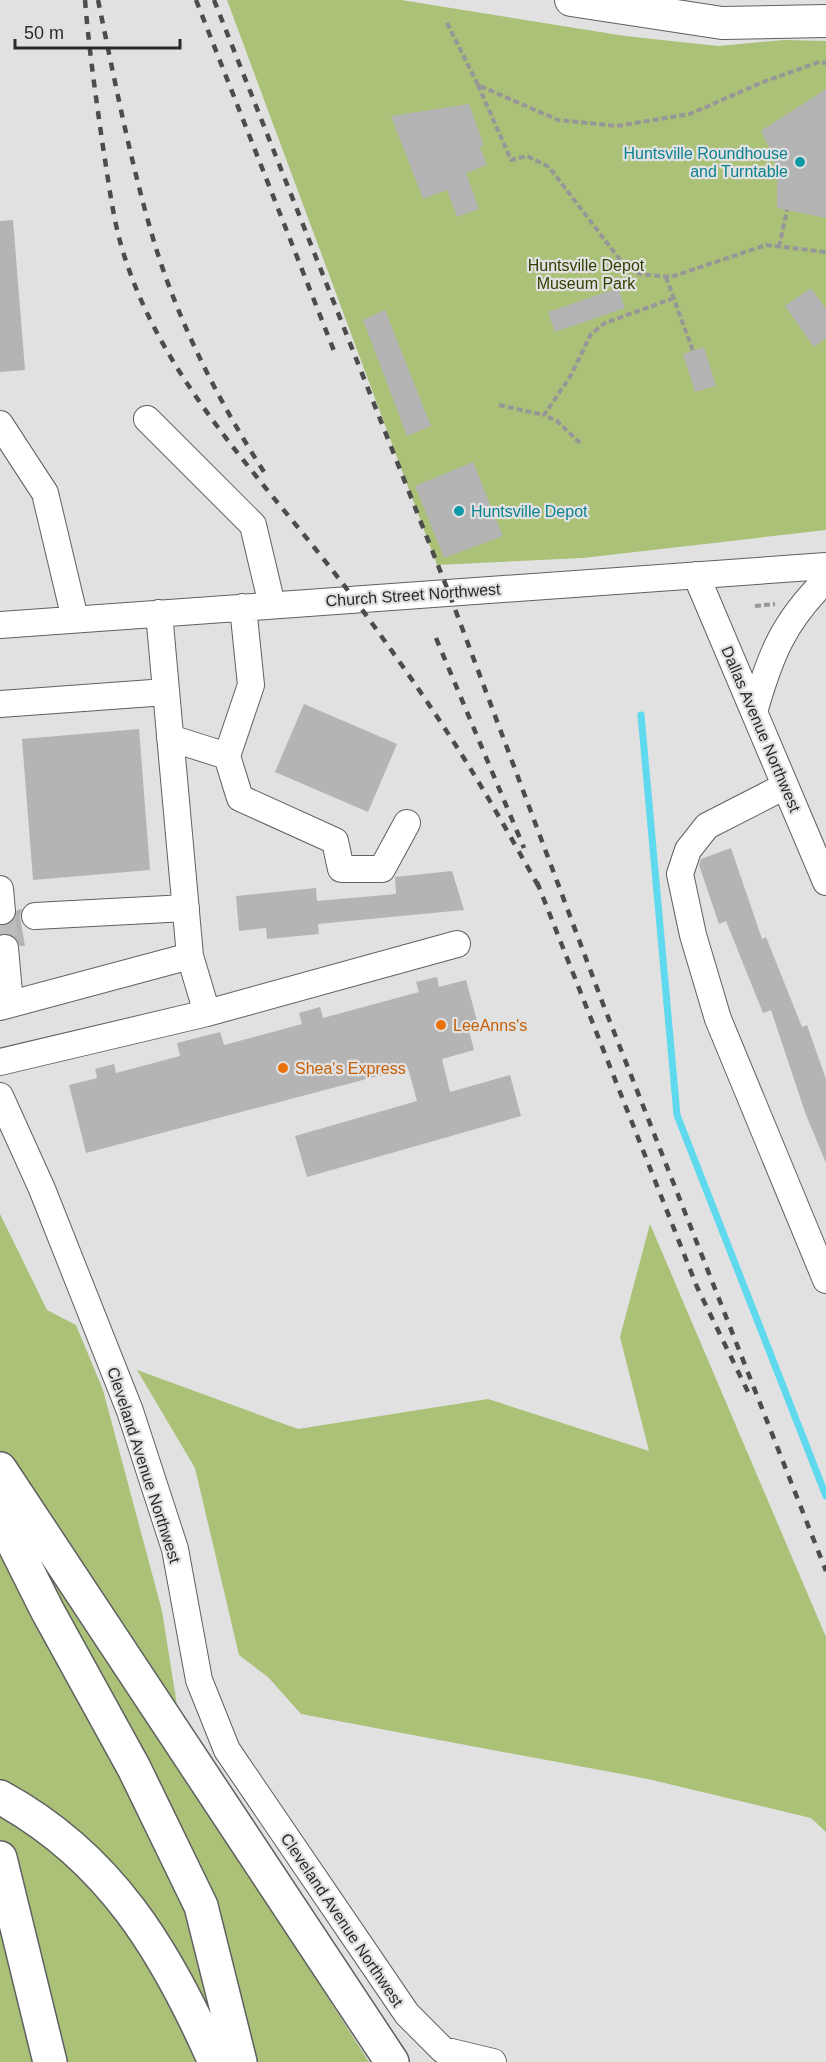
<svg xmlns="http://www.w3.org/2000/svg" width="826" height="2062" viewBox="0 0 826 2062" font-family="Arial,sans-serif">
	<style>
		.green { fill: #aac177 }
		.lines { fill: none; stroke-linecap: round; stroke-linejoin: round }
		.stream { stroke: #5fd9ed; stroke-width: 7 }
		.building { fill: #b4b4b5 }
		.minor-tunnel { stroke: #bcbcbd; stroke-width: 26; stroke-dasharray: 26 13; stroke-linecap: butt }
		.minor-casing { stroke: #5f6061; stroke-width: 28 }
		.major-casing { stroke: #5f6061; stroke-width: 34 }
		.highway-casing { stroke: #5f6061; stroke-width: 36 }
		.path { stroke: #979798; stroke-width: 4; stroke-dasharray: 6 3; stroke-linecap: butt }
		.minor { stroke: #fff; stroke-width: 26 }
		.major { stroke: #fff; stroke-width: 32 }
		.highway { stroke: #fff; stroke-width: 33 }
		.rail { stroke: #4c4c4d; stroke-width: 4.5; stroke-dasharray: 8 8; stroke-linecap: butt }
		.culture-dot { fill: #0f9aa8; stroke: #e1e1e2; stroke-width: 2 }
		.food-dot { fill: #e8710a; stroke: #e1e1e2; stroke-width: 2 }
		.labels { text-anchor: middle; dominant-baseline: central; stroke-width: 4.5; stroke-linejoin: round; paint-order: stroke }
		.culture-label { font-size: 16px; fill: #0d838f; stroke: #e1e1e2; text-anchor: end }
		.park-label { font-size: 16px; fill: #324101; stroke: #e1e1e2 }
		.street-label { font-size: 16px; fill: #2a2a2b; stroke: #e1e1e2 }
		.food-label { font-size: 16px; fill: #c56008; stroke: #e1e1e2; text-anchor: start }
	</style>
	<rect width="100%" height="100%" fill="#e1e1e2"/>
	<path class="green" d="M227,0H401L625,36L718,46L784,40L826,41V530L583,558L437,565Z
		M0,1214L47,1310L76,1325L103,1390L162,1611L189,1780L369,2062H0Z
		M650,1224L826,1637V1832L811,1818L648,1779L301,1714L268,1677L239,1655L195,1468L137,1370L298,1429L488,1399L649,1451L620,1337Z"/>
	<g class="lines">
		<path class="stream" d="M641,715L677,1115L826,1496"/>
	</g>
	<path class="building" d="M826,89V218L777,208V173L771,151L761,131Z
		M469,104L484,145L480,147L487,165L466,173L479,209L457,217L447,190L423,199L391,116Z
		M13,220L25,370L0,372V221Z
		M618,288L625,308L555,332L548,312Z
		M811,288L826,309V338L814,347L785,306Z
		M385,310L431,426L407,436L363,320Z
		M704,347L716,386L695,392L683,354Z
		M473,462L503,536L444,558L415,486Z
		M304,704L397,744L368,812L275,772Z
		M139,729L150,870L33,880L22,739Z
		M731,848L762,939L766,937L802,1027L807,1025L826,1079V1163L806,1115L771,1010L763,1013L726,921L719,924L699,865L701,859Z
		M452,871L464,910L318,924L319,934L267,939L266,928L239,931L236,896L316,888L317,901L396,894L395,877Z
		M22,909L20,917L25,946H20L12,935L0,934V925L11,923L17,910Z
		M437,977L439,987L466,980L479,1028L469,1031L474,1050L442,1059L450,1092L510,1075L521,1116L307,1177L295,1136L417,1101L408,1068L86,1153L69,1085L97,1078L95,1069L114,1064L116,1073L180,1056L177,1043L220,1032L224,1045L302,1024L299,1013L320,1007L323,1018L419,992L416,982Z"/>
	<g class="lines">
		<path class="minor-tunnel" d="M2,911L5,948"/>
		<defs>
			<path id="minor" d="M147,419L253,525L272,605
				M0,424L45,493L75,619
				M696,575L826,882
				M159,613L190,956L207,1013L457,944
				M0,625L826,566
				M0,704L166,692
				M754,712C770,656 783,622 826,580
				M170,738L227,756L251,685L243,607
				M227,756L240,798L335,841L341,869H382L407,823
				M785,786L707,826L688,850L680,874L693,935L718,1019L826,1280
				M0,889L2,911
				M35,916L186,908
				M5,948L10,1004
				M0,1007L190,956
				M0,1062L207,1013
				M0,1096L42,1189L130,1411L175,1549L199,1680L227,1750L407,2014L443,2050L493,2062"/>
			<path id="major" d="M571,0L722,23L826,21"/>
			<path id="highway" d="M0,1469L392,2062
				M0,1516L47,1610L134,1768L201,1906L240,2062
				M0,1797C110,1857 166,1951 215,2062
				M0,1858L50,2062"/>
		</defs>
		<use href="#minor" class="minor-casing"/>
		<use href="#major" class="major-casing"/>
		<use href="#highway" class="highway-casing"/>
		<path class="path" d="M447,23L478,85L558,120L617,126L690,114L763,82L819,62L826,63
			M478,85L511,160L527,156L549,167L624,265L640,274L671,277L766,245L826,252
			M779,247L787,210
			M666,277L693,351
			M499,405L544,415
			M580,443L557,421L544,415L570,377L591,334L605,323L674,298
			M755,606L775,604"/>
		<use href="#minor" class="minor"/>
		<use href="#major" class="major"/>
		<use href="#highway" class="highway"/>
		<path class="rail" d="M85,0C89,50 96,98 103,147C109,184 113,222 125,258C168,391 274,490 355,600C391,649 427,700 460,752C488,796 514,843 540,889
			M98,0C115,82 131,165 155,245C180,326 220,404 266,475
			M196,0L336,356
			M214,0L449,593L603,1004L826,1571
			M436,638L524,848
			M537,882L697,1287L748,1392"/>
	</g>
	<g class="culture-dot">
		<circle cx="800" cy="162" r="6"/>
		<circle cx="459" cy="511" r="6"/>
	</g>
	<g class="food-dot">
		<circle cx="441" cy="1025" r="6"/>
		<circle cx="283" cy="1068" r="6"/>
	</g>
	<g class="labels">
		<g class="culture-label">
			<text x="788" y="153">Huntsville Roundhouse<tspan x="788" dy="18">and Turntable</tspan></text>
			<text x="471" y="511" text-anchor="start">Huntsville Depot</text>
		</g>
		<g class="park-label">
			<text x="586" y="265">Huntsville Depot<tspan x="586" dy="18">Museum Park</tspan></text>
		</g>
		<g class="street-label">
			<text transform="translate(413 595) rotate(-4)">Church Street Northwest</text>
			<text transform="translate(761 729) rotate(67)">Dallas Avenue Northwest</text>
			<text transform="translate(144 1465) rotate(72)">Cleveland Avenue Northwest</text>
			<text transform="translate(342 1920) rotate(56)">Cleveland Avenue Northwest</text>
		</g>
		<g class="food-label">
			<text x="453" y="1025">LeeAnns's</text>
			<text x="295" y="1068">Shea's Express</text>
		</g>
	</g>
	<path d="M15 39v9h165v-9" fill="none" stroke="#2a2a2b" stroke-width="3"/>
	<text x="24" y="39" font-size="18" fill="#2a2a2b" stroke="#e1e1e2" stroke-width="4.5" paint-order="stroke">50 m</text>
</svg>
